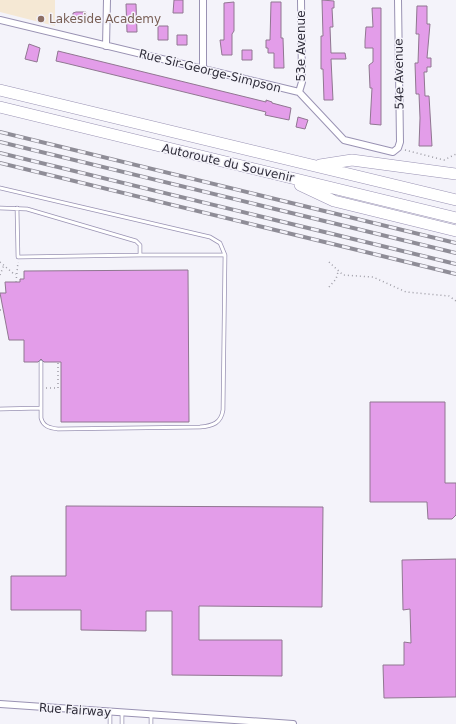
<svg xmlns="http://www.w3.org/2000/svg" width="456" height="724" viewBox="0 0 456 724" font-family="'DejaVu Sans',sans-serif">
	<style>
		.education { fill: #f5e8d4 }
		.building { fill: #e39de9; stroke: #907791 }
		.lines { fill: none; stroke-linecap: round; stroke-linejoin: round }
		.lane-casing { stroke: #9992b3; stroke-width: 4.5 }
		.street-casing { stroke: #9992b3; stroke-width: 8 }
		.highway-casing { stroke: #9992b3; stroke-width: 12 }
		.path { stroke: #9e9da6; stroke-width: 1.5; stroke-dasharray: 1 3; stroke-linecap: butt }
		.lane { stroke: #fff; stroke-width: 3 }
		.street { stroke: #fff; stroke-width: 6 }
		.highway { stroke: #fff; stroke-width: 11 }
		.rail-casing { stroke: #8f8d97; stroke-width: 4 }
		.rail { stroke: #f4f3fa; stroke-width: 2.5; stroke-dasharray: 8; stroke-linecap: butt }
		.education-dot { fill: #8d6e63; stroke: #f4f3fa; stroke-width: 1.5 }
		.labels { text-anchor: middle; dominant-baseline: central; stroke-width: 3; stroke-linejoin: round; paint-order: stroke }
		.education-label { font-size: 12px; fill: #785e54; stroke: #f4f3fa; text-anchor: start }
		.street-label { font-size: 12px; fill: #302e3b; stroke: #f4f3fa }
	</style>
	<rect width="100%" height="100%" fill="#f4f3fa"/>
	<path class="education" d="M0,0H55V26L0,12Z"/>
	<path class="building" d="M174,0H183V13H173Z
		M322,0L334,1V8H332L333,27H330L331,53H345L346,59H331L333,100H324L323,69H321V36H323Z
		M234,2V31L232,34V55H222L220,40H224V3Z
		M271,2H281V38H283L284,68H274V53H268V48H266V40H270Z
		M126,4H136L137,32H127Z
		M417,6H427V24H430L427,58H431V67H427V72H424L425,96H429L432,146H419L420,118L419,94H416L415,63H418L419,34H416Z
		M372,8H381V125L370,124L372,88H370L369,65L373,62V48H365V41L366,27H373Z
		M76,12H86V22H73V13Z
		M158,26H168V40H158Z
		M177,35H187V45H177Z
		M29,44L40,48L37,62L25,59Z
		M242,50H252V60H242Z
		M58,51L266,102V100L272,102V103L291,108L289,120L265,115L266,112L262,111L65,63L56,61Z
		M298,117L308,120L305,129L296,127Z
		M188,270L189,422H61V362H44L41,359L38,362H24V340H9L0,293H6L5,282H20V279H24V271Z
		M370,402H445V483H456V515L452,519H428L427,502H370Z
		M66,506L323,507L322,607L199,606V640H282V676L172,675V611H146V631L81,630V610H11V576H66Z
		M456,559V697L384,698L383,665H404V642L411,643L410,609L403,610L402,560Z"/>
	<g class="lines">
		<defs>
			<path id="lane" d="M0,188L210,237L220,243L225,255L223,410C221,423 213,426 200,427L58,429C49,428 43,426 41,418V362
				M0,208L27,209L136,241L140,245V255H225
				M17,208L18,257L140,255
				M0,409L41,408
				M110,712V724
				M122,713V724
				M151,724V715"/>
			<path id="street" d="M0,20L299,92L344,140L393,152L398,148L400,142L398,0
				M106,46L107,0
				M203,69V0
				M299,92L302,82L301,0
				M0,704L293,724"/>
			<path id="highway" d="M0,90L456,200
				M0,107L456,218
				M320,165L352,160L456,174
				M300,185L334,201L456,231"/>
		</defs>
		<use href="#lane" class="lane-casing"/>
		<use href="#street" class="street-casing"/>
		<use href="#highway" class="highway-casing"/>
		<path class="path" d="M405,150L444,160L456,154
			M0,262L14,274H16
			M329,262L343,275L373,277L406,292L449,296L456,301
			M0,275L4,265
			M16,282L18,262
			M329,287L336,279L338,272
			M0,310H3
			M46,388H58V362"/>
		<use href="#lane" class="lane"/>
		<use href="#street" class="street"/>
		<use href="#highway" class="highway"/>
		<defs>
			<path id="rail" d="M0,132L456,243
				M0,142L456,253
				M0,153L456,264
				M0,163L456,274"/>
		</defs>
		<use href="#rail" class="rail-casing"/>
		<use href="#rail" class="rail"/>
	</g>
	<circle class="education-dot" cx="41" cy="19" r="4"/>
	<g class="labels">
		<g class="education-label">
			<text x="49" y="19">Lakeside Academy</text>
		</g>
		<g class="street-label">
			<text transform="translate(301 46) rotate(-90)">53e Avenue</text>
			<text transform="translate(210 71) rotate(14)">Rue Sir-George-Simpson</text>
			<text transform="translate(399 74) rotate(-91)">54e Avenue</text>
			<text transform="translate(228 163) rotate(13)">Autoroute du Souvenir</text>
			<text transform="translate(75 710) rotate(4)">Rue Fairway</text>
		</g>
	</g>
</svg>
